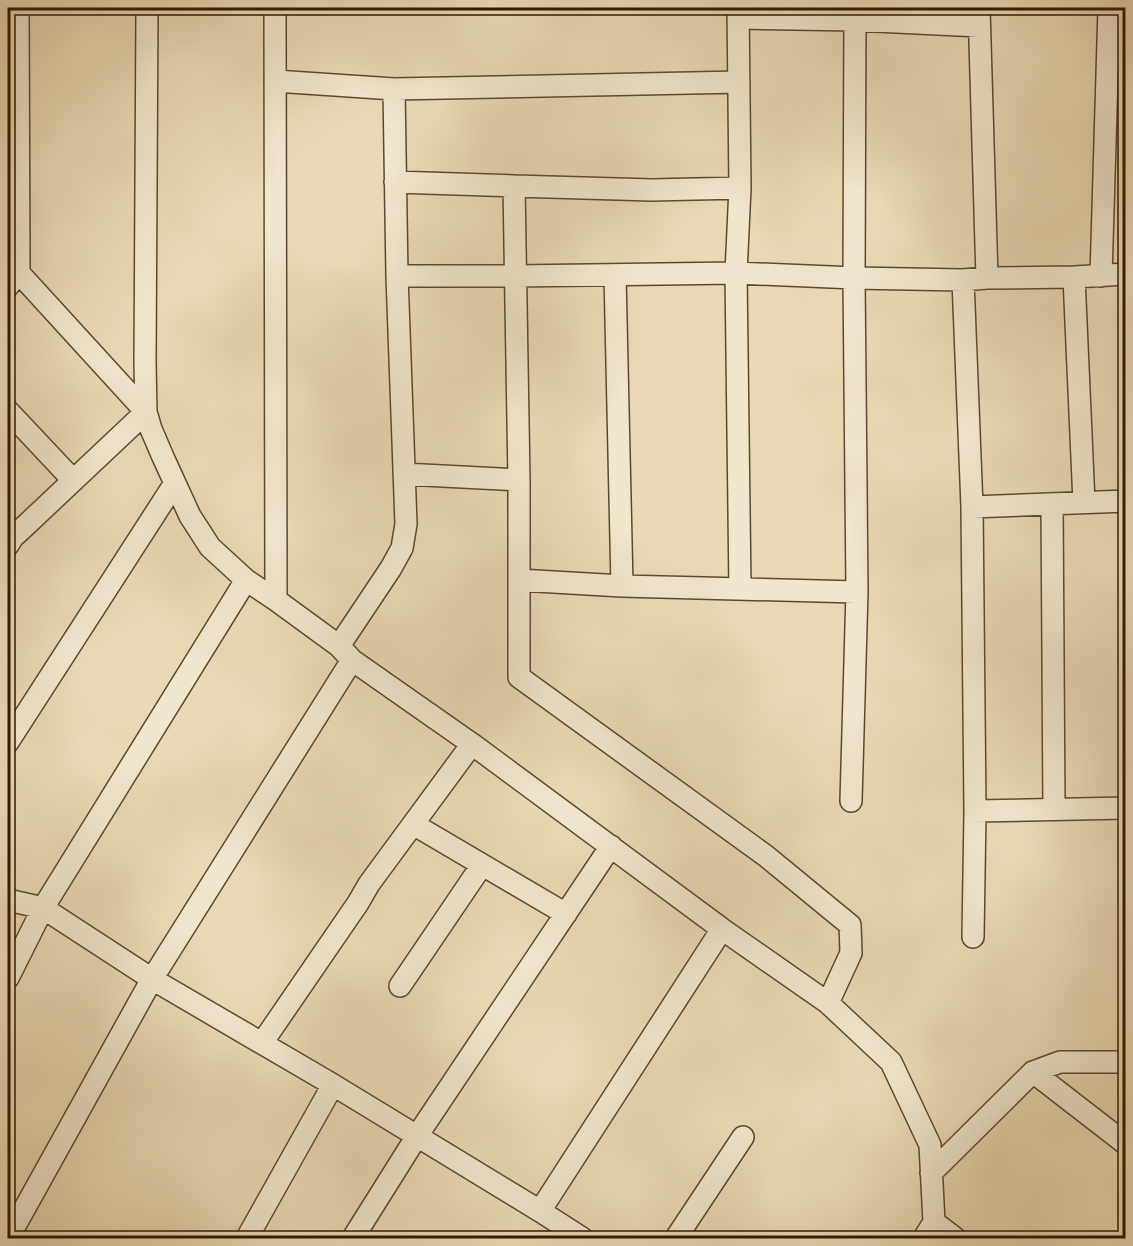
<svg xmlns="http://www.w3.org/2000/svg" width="1133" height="1246" viewBox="0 0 1133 1246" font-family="'IM FELL Double Pica',serif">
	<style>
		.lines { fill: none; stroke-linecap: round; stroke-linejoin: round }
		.minor-casing { stroke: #5e482d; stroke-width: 24 }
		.minor { stroke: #f1e7cf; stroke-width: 21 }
	</style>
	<rect width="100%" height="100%" fill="#e9dab5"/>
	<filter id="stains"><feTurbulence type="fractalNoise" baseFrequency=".00333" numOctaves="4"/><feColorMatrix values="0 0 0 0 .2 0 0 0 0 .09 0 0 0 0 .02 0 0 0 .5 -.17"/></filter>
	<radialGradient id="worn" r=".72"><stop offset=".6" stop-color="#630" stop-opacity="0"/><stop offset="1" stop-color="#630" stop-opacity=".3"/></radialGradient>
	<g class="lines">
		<defs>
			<path id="minor" d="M275,8L276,600
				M738,8L740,188L736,273L740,589
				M979,8L987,278
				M738,18L855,20L979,26
				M275,81L394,89L739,82
				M395,182L514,186
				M740,188L652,190L514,186L519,480V677L766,856L850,925L851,953L828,1003
				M8,261L146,412L151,429L163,457L190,516L210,547L246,580L276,600L339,646L352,660L472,744L722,929L828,1003L891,1062L930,1145L934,1222L924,1238
				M615,275L622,586
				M397,276H515L736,273L854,278L963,280L987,278L1074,277L1126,274
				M1101,276L1109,8
				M1074,277L1084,503
				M963,280L972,507L975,811L973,937
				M8,286L19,273L18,8
				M8,411L73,480
				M404,474L519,480
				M1052,504L1054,809
				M972,507L1126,501
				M8,545L13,537L24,527L146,412L145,362L147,8
				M519,580L622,586L857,592
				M339,646L391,568L402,548L406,524L397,276L394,89
				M8,742L175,483
				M851,801L857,592L854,278L855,8
				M975,811L1126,808
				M413,824L566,914
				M8,900L43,908L152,979L330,1083L540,1211L582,1238
				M8,978L43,908L246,580
				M400,986L482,865
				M262,1043L358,903L369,884L472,744
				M1033,1072L1126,1144
				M931,1173L1033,1072L1060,1062H1126
				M540,1211L722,929
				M934,1222L955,1238
				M16,1224L152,979L352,660
				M247,1238L330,1090V1083
				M353,1238L417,1136L611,846
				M676,1238L743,1137"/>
		</defs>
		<use href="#minor" class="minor-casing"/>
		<use href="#minor" class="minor"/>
	</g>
	<rect width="1133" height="1246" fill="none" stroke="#e9dab5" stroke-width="30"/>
	<rect x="9" y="9" width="1115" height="1228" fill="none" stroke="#301800" stroke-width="3"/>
	<rect x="15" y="15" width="1103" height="1216" fill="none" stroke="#301800" stroke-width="1.5"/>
	<rect width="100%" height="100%" filter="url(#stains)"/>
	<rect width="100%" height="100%" fill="url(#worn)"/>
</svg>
